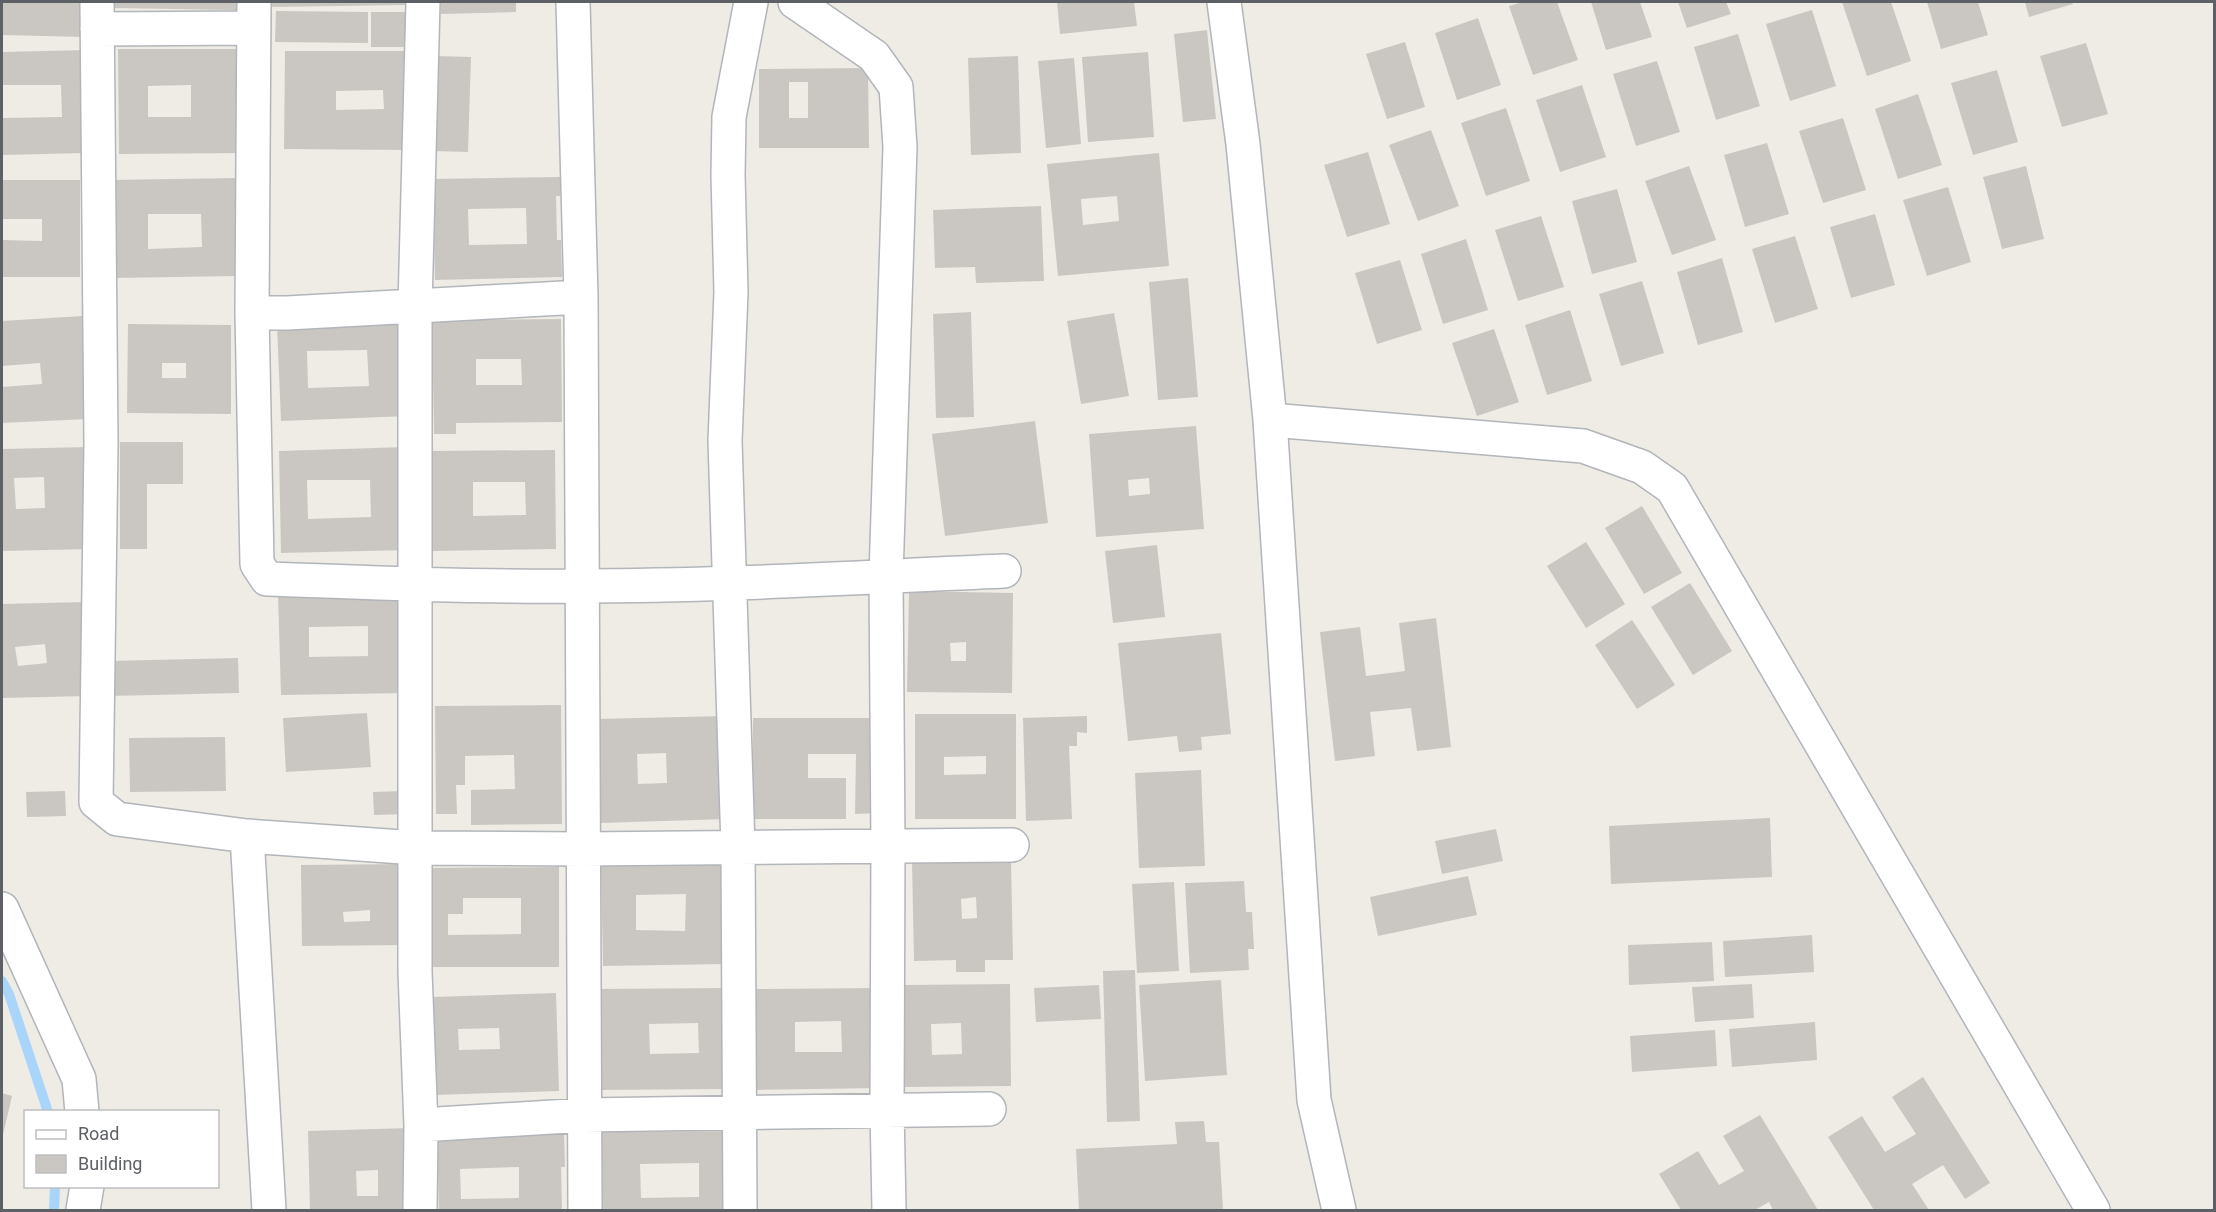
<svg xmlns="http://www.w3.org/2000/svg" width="2216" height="1212" viewBox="0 0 2216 1212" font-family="Roboto,sans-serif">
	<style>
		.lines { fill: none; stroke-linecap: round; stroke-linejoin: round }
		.stream { stroke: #a9d5fa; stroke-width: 10 }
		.building { fill: #cac7c2; fill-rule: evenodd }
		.minor-casing { stroke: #b2b5b9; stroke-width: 36 }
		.minor { stroke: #fff; stroke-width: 33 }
	</style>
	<rect width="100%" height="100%" fill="#eeece5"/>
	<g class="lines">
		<path class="stream" d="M2,981L9,994L48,1112
			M54,1210L55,1186"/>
	</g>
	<path class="building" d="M2,2H85L84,37L2,35Z
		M113,2H236V10L113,8Z
		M272,2H406V5L272,7Z
		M441,2H516V12L441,14Z
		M1057,2H1134L1137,26L1060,34Z
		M1523,2H1557L1578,60L1533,75L1509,6Z
		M1591,2H1640L1652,37L1606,50Z
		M1678,2H1726L1731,14L1687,28Z
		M1842,2H1891L1911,61L1867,76Z
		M1927,2H1978L1988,35L1941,49Z
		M2025,2H2072L2073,4L2029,17Z
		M1812,10L1836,86L1790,101L1766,24Z
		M276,11L368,12V43L275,42Z
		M371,12H419V47H371Z
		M1478,18L1501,85L1457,100L1435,33Z
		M1207,30L1216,119L1183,122L1174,34Z
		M1738,34L1760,106L1716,120L1694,47Z
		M1405,42L1425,107L1387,119L1366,54Z
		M2086,43L2108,114L2062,127L2040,56Z
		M118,49H245L247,153L119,154ZM191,85V117H148V86Z
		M85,50L86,153L2,155V118L62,117L61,85H2V52Z
		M285,51H405L404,150L284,149ZM383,90L384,109L336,110V91Z
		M1148,52L1154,137L1088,142L1082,57Z
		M436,56L471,57L468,152L433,151Z
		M1018,56L1021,153L971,155L968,58Z
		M1074,58L1081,144L1046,148L1038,61Z
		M1657,61L1680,132L1636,146L1613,74Z
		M868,68L869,148H759V69ZM789,82H808V118H789Z
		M1997,70L2018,142L1973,155L1951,83Z
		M1582,85L1606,157L1560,172L1536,100Z
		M1918,94L1942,165L1898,179L1875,109Z
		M1506,108L1530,181L1486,196L1461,123Z
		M1843,118L1866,190L1823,203L1799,131Z
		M1431,130L1459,206L1418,221L1389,145Z
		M1767,143L1789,214L1745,227L1724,155Z
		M1368,152L1390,224L1347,237L1324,165Z
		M1159,153L1169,266L1058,276L1047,164ZM1117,196L1119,221L1083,225L1081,199Z
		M1689,166L1716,240L1672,255L1645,181Z
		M2026,166L2044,239L2002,249L1983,177Z
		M560,177V196H556L557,240H561L562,277L435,280L433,179ZM526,208L527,244L469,245L468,209Z
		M235,178L237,276L114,278L112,180ZM148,214H201L202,247L148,249Z
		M2,180H80V277H2V240L42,241V219H2Z
		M1948,187L1971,262L1927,276L1903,200Z
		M1617,189L1637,262L1592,274L1572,201Z
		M1041,206L1044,281L976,283L975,267L935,268L933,210Z
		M1875,214L1895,285L1851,298L1830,227Z
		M1541,216L1564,287L1518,301L1495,230Z
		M1795,236L1818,309L1775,323L1752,249Z
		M1466,239L1488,310L1443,324L1421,254Z
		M1722,258L1743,332L1698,345L1677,272Z
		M1400,260L1422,330L1377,344L1355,273Z
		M1188,278L1198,397L1158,400L1149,282Z
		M1642,281L1664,353L1621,366L1599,294Z
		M1570,310L1592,381L1547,395L1525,325Z
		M971,312L974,417L936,418L933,314Z
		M1114,313L1129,396L1081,404L1067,321Z
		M82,316L88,419L2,423V387L42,384L40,363L2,366V321Z
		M561,319L562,422L456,423V434H434L432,320ZM476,359H521L522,385H476Z
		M403,321L408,416L281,421L277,326ZM367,350L369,386L308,388L307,351Z
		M128,324L231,325V414L127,413ZM162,363H186V378H162Z
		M1494,329L1519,402L1477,416L1452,343Z
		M1035,421L1048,523L945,536L932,434Z
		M1196,426L1204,529L1096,537L1089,434ZM1149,478L1150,494L1129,496L1128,480Z
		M120,442H183V484H147V549H120Z
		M87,447L90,549L2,551V449ZM44,477L45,508L16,509L14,478Z
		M406,447L408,550L281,553L279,451ZM307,480H370L371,517L308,519Z
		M555,450L556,549L432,551V451ZM473,482H525L526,515L473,516Z
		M1642,506L1682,573L1644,594L1605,528Z
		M1586,542L1625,604L1586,628L1547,566Z
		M1157,545L1165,617L1113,623L1105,551Z
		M1690,583L1732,651L1693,675L1651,607Z
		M909,591L1013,593L1012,693L907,692ZM966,642V661H951L950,643Z
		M405,592L407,693L281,695L278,595ZM368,626V656L309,657V627Z
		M83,602L86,696L2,698V604ZM45,644L47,663L18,666L15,647Z
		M1436,618L1451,747L1417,751L1411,708L1370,712L1375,756L1335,761L1320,632L1360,627L1366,676L1405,671L1399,623Z
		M1632,620L1675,685L1637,709L1595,645Z
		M1221,633L1231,734L1201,737L1202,750L1179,752L1177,736L1128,741L1118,643Z
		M238,658L239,693L109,696L108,661Z
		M561,705L562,824L471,825V790L515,789L514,755L465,756V785H456L457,814H436L435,706Z
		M367,713L371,767L286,772L283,718Z
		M915,714H1016V819H915ZM986,756V774L944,775V757Z
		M724,716L727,819L600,823L597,719ZM666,753L667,783L638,784L637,754Z
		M1087,716V733L1077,732V746H1069L1072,819L1026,821L1023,718Z
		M753,718H878V813L855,814L856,754H808V778H846V819H753Z
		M225,737L226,791L130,792L129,738Z
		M1201,770L1205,866L1139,868L1135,773Z
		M65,791L66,816L27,817L26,792Z
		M404,791L405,814L374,815L373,792Z
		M1770,818L1772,877L1611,884L1609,826Z
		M1496,829L1503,861L1442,874L1435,841Z
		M724,861L726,964L603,966L601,864ZM686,894L685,931L636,930V895Z
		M1011,861L1013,960H985V972H956V960L914,961L912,862ZM976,897L977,918L962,919L961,899Z
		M406,864L407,945L302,946L301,865ZM370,910V921L344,922L343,912Z
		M559,867V967H427V868ZM463,898H521V934L448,935V914H463Z
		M1468,876L1477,915L1378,936L1370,897Z
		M1244,881L1246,912H1252L1254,949H1248L1249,970L1190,973L1185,883Z
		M1174,882L1179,971L1137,973L1132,884Z
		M1812,935L1814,972L1725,977L1723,941Z
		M1712,942L1714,981L1629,985L1628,945Z
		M1135,970L1140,1121L1107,1122L1103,971Z
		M1221,980L1227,1075L1145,1081L1139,985Z
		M1010,984L1011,1086L905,1087L904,985ZM961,1023L962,1054L932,1055L931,1024Z
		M1752,984L1754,1018L1695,1022L1692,987Z
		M1099,985L1101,1019L1036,1022L1034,988Z
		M727,988L728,1089L596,1090L595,989ZM698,1023L699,1053L650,1054L649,1024Z
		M880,988L881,1088L753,1090L752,989ZM841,1021L842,1052H795V1022Z
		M556,993L559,1091L435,1095L432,997ZM499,1028L500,1049L459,1050L458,1029Z
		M1815,1022L1817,1060L1732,1067L1729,1029Z
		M1715,1030L1717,1066L1632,1072L1630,1036Z
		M1923,1077L1990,1183L1965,1199L1943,1165L1912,1184L1929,1210H1874L1828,1137L1862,1116L1885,1152L1916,1134L1892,1097Z
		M2,1093L12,1096L2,1139Z
		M1760,1115L1818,1210H1773L1769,1202L1755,1210H1681L1659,1174L1698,1151L1719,1185L1744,1171L1723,1136Z
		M1204,1121L1206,1142H1219L1223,1210H1079L1076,1149L1177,1144L1175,1122Z
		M409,1128L412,1210H310L308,1131ZM378,1170V1196H357L356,1171Z
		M727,1131L728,1210H602L601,1132ZM699,1163V1197L641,1198L640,1164Z
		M564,1134L565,1167H561L562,1210H439L437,1137ZM519,1167V1198L461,1199L460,1169Z"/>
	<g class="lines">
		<defs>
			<path id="minor" d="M97,2L101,444L96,802L117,819L247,836L416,848L583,849L1012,845
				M254,2L252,313H287L581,297
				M573,2L581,297L585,1210
				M795,2L874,56L896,87L900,147L886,576L888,846L887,1110L889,1210
				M1224,2L1243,144L1270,420L1314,1100L1339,1210
				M97,29L254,28
				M252,313L257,564L267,579C372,583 476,587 581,586C722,586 863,577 1004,571
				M1270,420L1583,446L1642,467L1672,488L2093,1210
				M247,836L269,1210
				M2,909L79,1079L82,1112
				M421,1125L585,1115L989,1109
				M83,1210L87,1186
				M420,1210L421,1125L415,972V306L423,2
				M740,1210L738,847L725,441L731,292L728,175L729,117L751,2"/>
		</defs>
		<use href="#minor" class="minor-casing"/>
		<use href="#minor" class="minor"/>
	</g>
	<rect width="2216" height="1212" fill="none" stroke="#5d6064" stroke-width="6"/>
	<rect x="24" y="1110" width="195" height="78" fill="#ffffff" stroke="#bebfc1" stroke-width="1.5"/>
	<rect x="36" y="1130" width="30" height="9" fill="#ffffff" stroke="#bebfc1" stroke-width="1.5"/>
	<text x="78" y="1140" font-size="18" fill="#5d6064">Road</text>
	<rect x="36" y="1155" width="30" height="18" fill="#cac7c2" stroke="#bebfc1" stroke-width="1.5"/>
	<text x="78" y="1170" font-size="18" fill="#5d6064">Building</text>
</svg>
